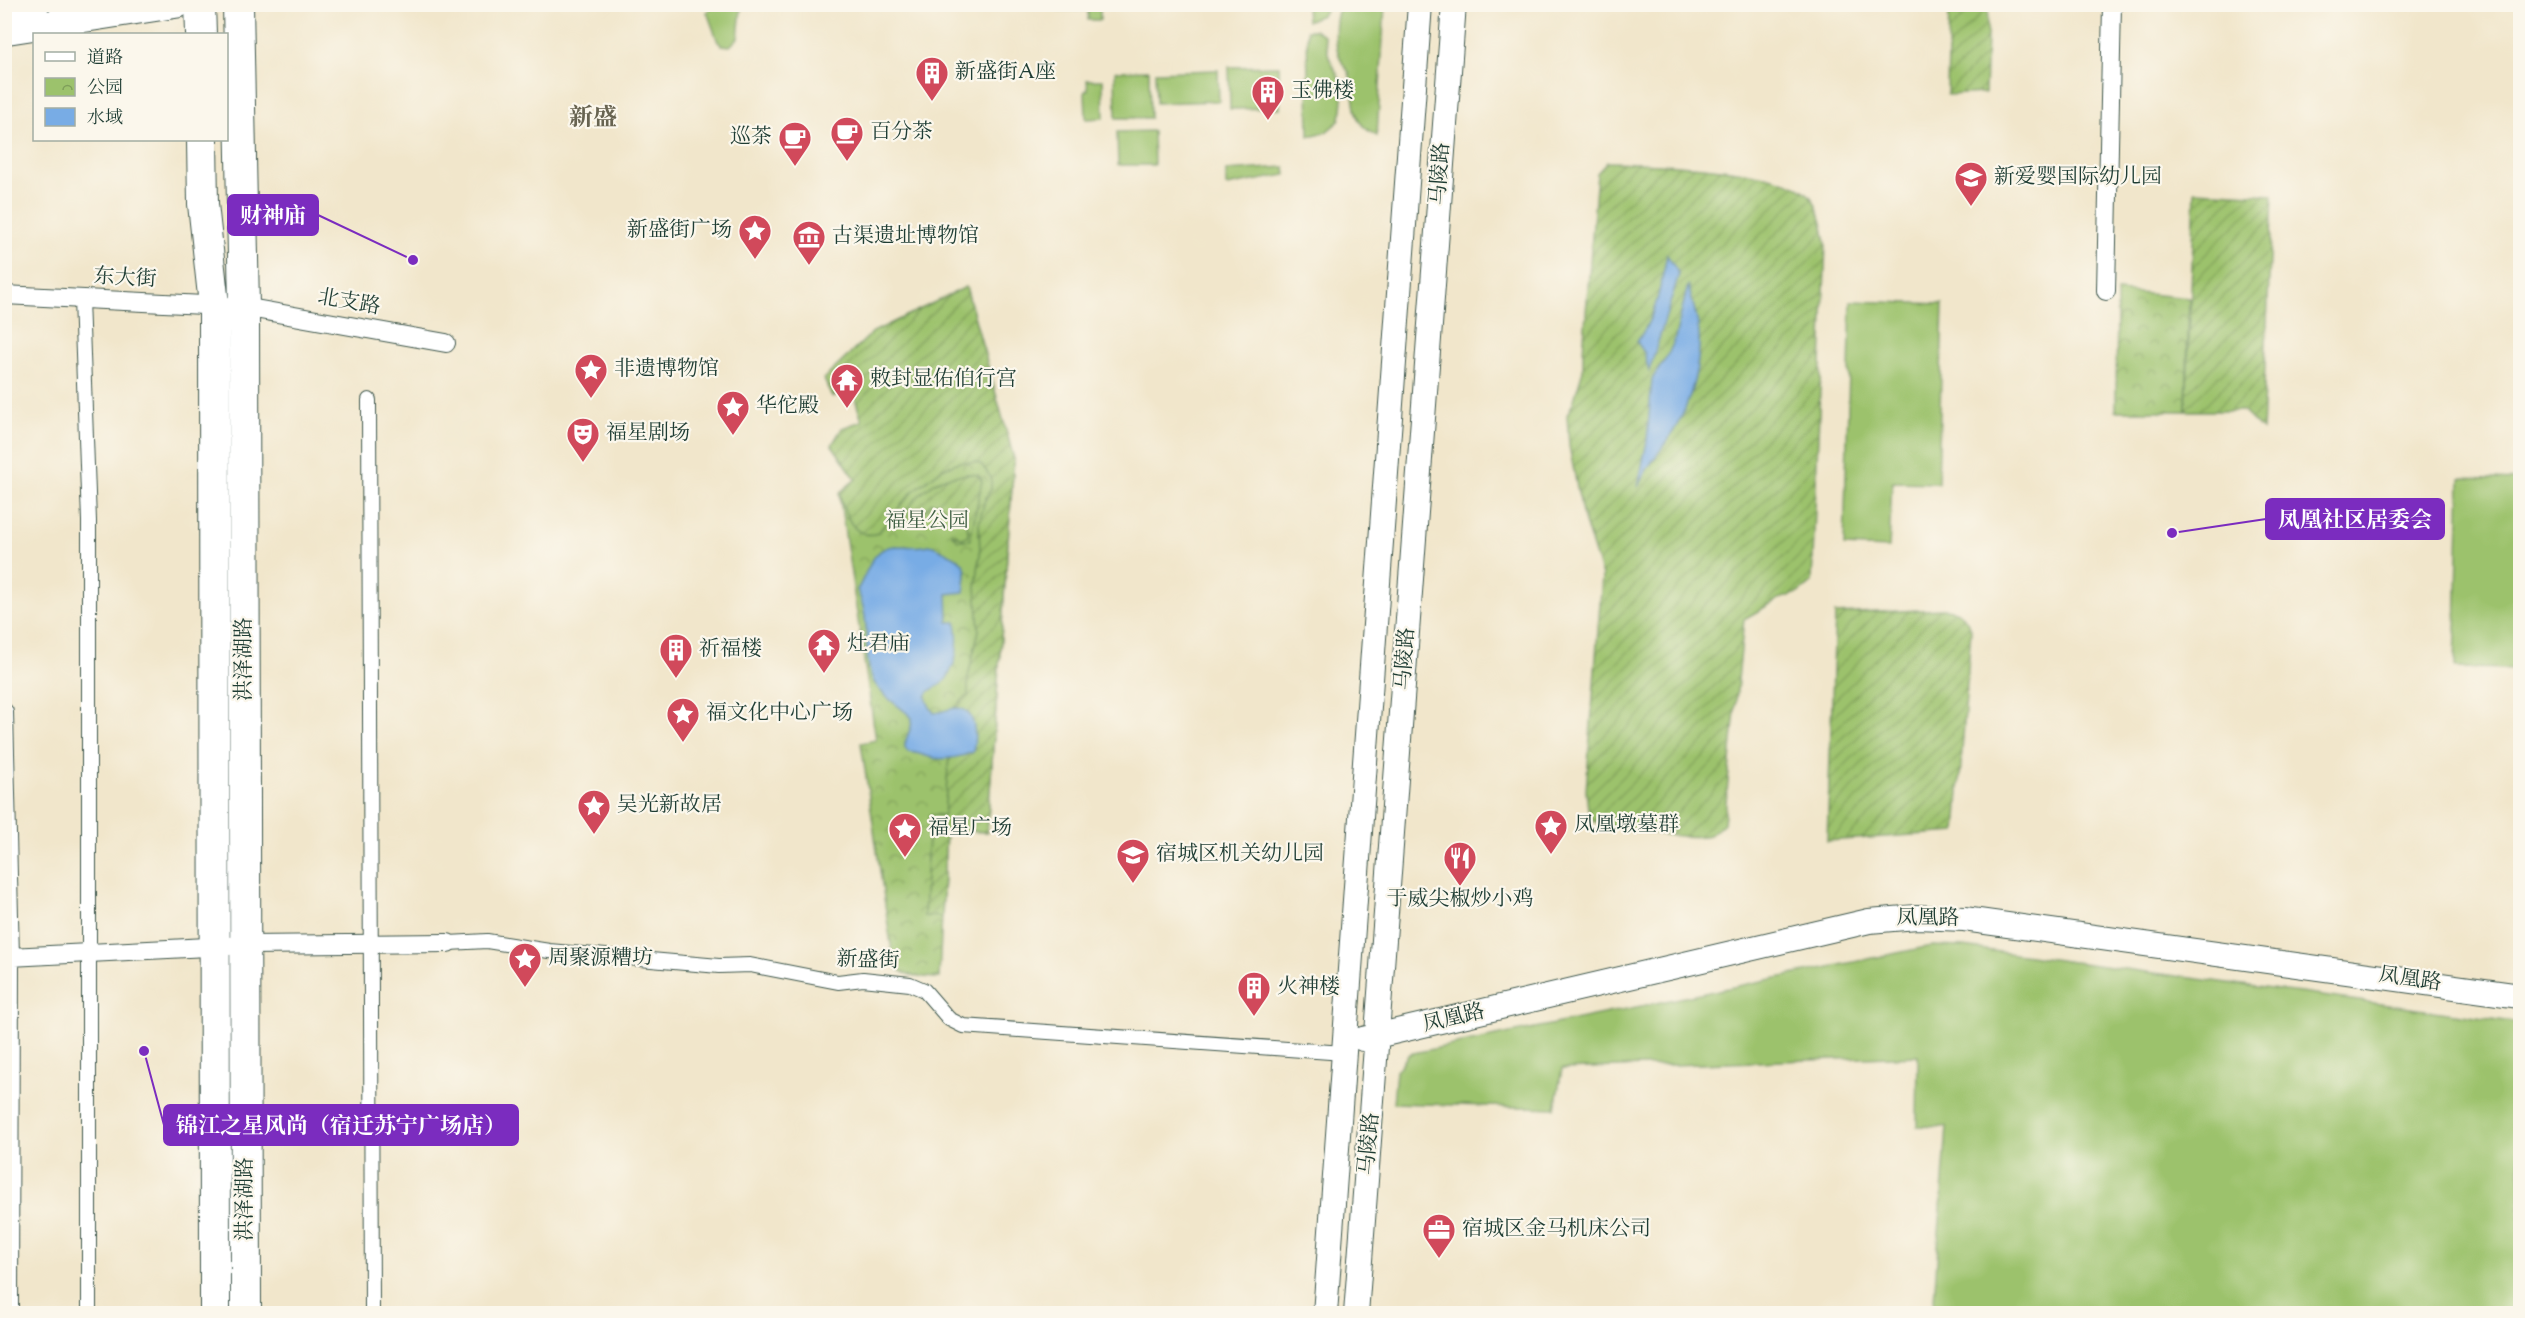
<svg xmlns="http://www.w3.org/2000/svg" width="2525" height="1318" viewBox="0 0 2525 1318" font-family="'Sorts Mill Goudy','Noto Serif SC',serif">
	<style>
		.grass { fill: #9cc26c; stroke: #5e8050; stroke-width: 1.5 }
		.park { fill: url(#park-crowns); stroke: #5e8050; stroke-width: 1.5 }
		.garden { fill: url(#garden-furrows); stroke: #5e8050; stroke-width: 1.5 }
		.water { fill: #78ace5; stroke: #4c748c; stroke-width: 1.5 }
		.lines { fill: none; stroke-linecap: round; stroke-linejoin: round }
		.pedestrian-casing { stroke: #3e564b; stroke-width: 16 }
		.minor-casing { stroke: #3e564b; stroke-width: 20 }
		.tertiary-casing { stroke: #3e564b; stroke-width: 26 }
		.secondary-casing { stroke: #3e564b; stroke-width: 29 }
		.primary-casing { stroke: #3e564b; stroke-width: 32 }
		.pedestrian { stroke: #fff; stroke-width: 14 }
		.minor { stroke: #fff; stroke-width: 18 }
		.tertiary { stroke: #fff; stroke-width: 24 }
		.secondary { stroke: #fff; stroke-width: 27 }
		.primary { stroke: #fff; stroke-width: 30 }
		.labels { text-anchor: middle; dominant-baseline: central; stroke-width: 4.5; stroke-linejoin: round; paint-order: stroke }
		.poi-label { font-size: 21px; fill: #1f3d34; stroke: #fbf7ec; text-anchor: start }
		.street-label { font-size: 21px; fill: #1f3d34; stroke: #fbf7ec }
		.park-label { font-size: 21px; fill: #3e5e42; stroke: #fbf7ec }
		.quarter-label { font-size: 24px; font-weight: bold; fill: #686451; stroke: #fbf7ec }
		.leader { fill: none; stroke: #7b2cbf; stroke-width: 2 }
		.callout-dot { fill: #7b2cbf; stroke: #fbf7ec; stroke-width: 2 }
		.callout { fill: #7b2cbf; stroke: #7b2cbf; stroke-width: 2 }
		.callout-label { font-size: 22px; text-anchor: middle; font-weight: bold; fill: #fff }
	</style>
	<defs>
		<pattern id="park-crowns" width="20" height="18" patternUnits="userSpaceOnUse" patternTransform="scale(1.5)"><rect width="20" height="18" fill="#9cc26c"/><path d="M2 6a3 3 0 1 1 6 0M12 15a3 3 0 1 1 6 0" fill="none" stroke="#7f9f5a"/></pattern>
		<pattern id="garden-furrows" width="10" height="10" patternUnits="userSpaceOnUse" patternTransform="scale(1.5)"><rect width="10" height="10" fill="#9cc26c"/><path d="M-1 1l2-2M0 10L10 0M9 11l2-2" fill="none" stroke="#7f9f5a"/></pattern>
	</defs>
	<rect width="100%" height="100%" fill="#fbf7ec"/>
	<filter id="ink" filterUnits="userSpaceOnUse"><feTurbulence type="fractalNoise" baseFrequency=".0167" numOctaves="2"/><feDisplacementMap in="SourceGraphic" scale="12" xChannelSelector="R" yChannelSelector="G"/><feConvolveMatrix kernelMatrix="1 2 1 2 8 2 1 2 1" color-interpolation-filters="sRGB"/></filter>
	<filter id="wash" filterUnits="userSpaceOnUse"><feTurbulence type="fractalNoise" baseFrequency=".008" numOctaves="4" result="noise"/><feDisplacementMap in="SourceGraphic" scale="24" xChannelSelector="R" yChannelSelector="G"/><feGaussianBlur stdDeviation="1.35" result="paint"/><feColorMatrix in="noise" values="0 0 0 0 0 0 0 0 0 0 0 0 0 0 0 0 0 1.4 0 .05"/><feComposite in="paint" operator="in"/></filter>
	<g filter="url(#wash)">
		<rect width="100%" height="100%" fill="#f1e6cb"/>
		<path class="grass" d="M720,5H738L741,9L738,38L730,46L722,45L718,42L707,12L712,6Z
			M1058,5H1100V20H1088V10H1058Z
			M1306,5L1307,4L1330,5L1322,15L1307,21Z
			M1340,5H1385L1377,136C1348,121 1357,103 1350,76C1349,70 1343,66 1341,60C1333,43 1334,22 1340,5Z
			M1307,30H1315L1324,35L1329,57L1344,88L1342,110L1339,121L1326,132L1309,136Z
			M1279,66L1280,108L1230,109L1229,67Z
			M1149,70L1150,118H1116L1115,71Z
			M1218,70L1219,101L1156,103L1155,72Z
			M1087,80H1103L1104,118L1086,119L1085,91L1088,90Z
			M1153,131L1154,165H1118L1117,132Z
			M1285,167L1286,175L1226,186V171Z
			M1851,301L1943,304L1938,483L1892,482L1889,548L1844,546Z
			M2460,478L2520,480V669L2455,668Z
			M1931,946L1964,947L2520,1023V1313H1933L1947,1127L1917,1126L1918,1056L1562,1069L1555,1108L1393,1103L1396,1071L1409,1054Z"/>
		<path class="park" d="M966,287L1014,459L987,832L946,830L939,978C923,977 904,978 894,965L861,743L876,740L839,494L856,479L832,445L842,428L862,421L853,391L832,397L824,379L873,332Z
			M2117,291L2189,298L2186,411H2116Z"/>
		<path class="garden" d="M1949,5H1988L1985,93L1947,95Z
			M1607,162C1648,163 1786,166 1810,196C1820,209 1824,228 1826,244L1812,582L1798,593L1779,599L1744,619L1724,823C1720,827 1714,833 1709,835C1688,841 1614,828 1592,821L1588,809L1586,791L1602,576L1582,513L1569,446L1567,415L1573,403L1583,370V351L1597,173Z
			M2195,191L2273,195L2262,430L2243,411H2186Z
			M966,287L1014,459L987,832L946,830L942,917L924,916L929,815H944L949,757L966,755L963,710L954,708L968,695V677L979,630L976,586L980,555L979,524L985,499L991,489V478L982,465L976,462H959L942,469L913,491L878,533C853,542 844,511 839,493L856,479L832,445L842,428L862,421L853,391L832,397L824,379L873,332Z
			M968,474L978,475L982,481L970,540H958L951,533L963,538L968,535C968,524 966,512 957,507L944,508L939,503H931L927,509L914,513L912,524L905,523C900,508 931,483 944,478C951,476 960,475 968,474Z
			M1943,609C1960,610 1964,614 1971,629L1956,832L1827,841L1835,614Z"/>
		<path class="water" d="M1667,255L1679,274L1649,371L1644,352L1637,342C1658,310 1659,292 1667,255Z
			M1688,285C1691,298 1696,312 1698,325C1703,359 1691,404 1673,432C1661,451 1646,466 1638,487L1647,441L1652,379L1667,357L1675,339Z
			M929,545C936,546 940,549 947,553C970,563 967,569 964,592L947,594L948,622H956C959,642 958,660 947,678C939,692 914,686 934,713C941,713 949,708 957,708C977,709 976,738 973,752C962,757 945,760 933,758C923,756 918,752 908,752L905,748C904,737 913,730 912,718C901,706 882,697 874,682C861,656 873,622 857,590C868,573 871,547 895,546C907,546 917,548 929,545Z"/>
	</g>
	<g filter="url(#ink)">
		<g class="lines">
			<defs>
				<path id="pedestrian" d="M81,299L89,521V1314
					M369,400L372,1314
					M448,943L487,941L549,951L719,966L750,965L838,982L863,979L910,984L924,990L949,1019L963,1026L1344,1053"/>
				<path id="minor" d="M2106,291L2112,4
					M4,295L244,307L446,343
					M4,712L10,957L9,1314
					M10,957L247,945L448,943"/>
				<path id="tertiary" d="M1363,1039L1869,921L1917,917L1964,919L2520,996
					M1325,1314L1420,4
					M1356,1314L1454,4"/>
				<path id="secondary" d="M4,10L36,4
					M4,31L178,4"/>
				<path id="primary" d="M200,4L201,34
					M238,4L244,307L246,1314
					M202,140L203,204L214,305L215,1314"/>
			</defs>
			<use href="#pedestrian" class="pedestrian-casing"/>
			<use href="#minor" class="minor-casing"/>
			<use href="#tertiary" class="tertiary-casing"/>
			<use href="#secondary" class="secondary-casing"/>
			<use href="#primary" class="primary-casing"/>
			<use href="#pedestrian" class="pedestrian"/>
			<use href="#minor" class="minor"/>
			<use href="#tertiary" class="tertiary"/>
			<use href="#secondary" class="secondary"/>
			<use href="#primary" class="primary"/>
		</g>
	</g>
	<defs>
		<symbol id="building-pin" viewBox="-11 -11 22 30"><path d="M0 17L-7.5 6A9.5 9.5 0 1 1 7.5 6Z" fill="#d1495b" stroke="#fbf7ec"/><path d="M-4-6H4V6H1V3H-1V6H-4ZM-2.5-4.3h1.7v1.8h-1.7ZM.8-4.3h1.7v1.8H.8ZM-2.5-1h1.7V.8h-1.7ZM.8-1h1.7V.8H.8Z" fill="#fff"/></symbol>
		<symbol id="cafe-pin" viewBox="-11 -11 22 30"><path d="M0 17L-7.5 6A9.5 9.5 0 1 1 7.5 6Z" fill="#d1495b" stroke="#fbf7ec"/><path d="M-5.5-4.5H6V0H3Q3 3.5 0 3.5H-2.5Q-5.5 3.5-5.5 0ZM3-3.2v2h1.7v-2ZM-6 4.5H4V6H-6Z" fill="#fff"/></symbol>
		<symbol id="school-pin" viewBox="-11 -11 22 30"><path d="M0 17L-7.5 6A9.5 9.5 0 1 1 7.5 6Z" fill="#d1495b" stroke="#fbf7ec"/><path d="M0-5L7-2L0 1L-7-2ZM-4 1L0 2.5L4 1V4Q0 6-4 4Z" fill="#fff"/></symbol>
		<symbol id="sight-pin" viewBox="-11 -11 22 30"><path d="M0 17L-7.5 6A9.5 9.5 0 1 1 7.5 6Z" fill="#d1495b" stroke="#fbf7ec"/><path d="M0-6L1.8-2.2L6-1.7L2.9 1.2L3.7 5.4L0 3.3L-3.7 5.4L-2.9 1.2L-6-1.7L-1.8-2.2Z" fill="#fff"/></symbol>
		<symbol id="museum-pin" viewBox="-11 -11 22 30"><path d="M0 17L-7.5 6A9.5 9.5 0 1 1 7.5 6Z" fill="#d1495b" stroke="#fbf7ec"/><path d="M0-6L6-3V-2H-6V-3ZM-5-1h2V3h-2ZM-1-1h2V3h-2ZM3-1h2V3H3ZM-6 4H6V6H-6Z" fill="#fff"/></symbol>
		<symbol id="temple-pin" viewBox="-11 -11 22 30"><path d="M0 17L-7.5 6A9.5 9.5 0 1 1 7.5 6Z" fill="#d1495b" stroke="#fbf7ec"/><path d="M0-6L5-2H3V0L6.5 2.5H4V6H1.5V3h-3V6H-4V2.5H-6.5L-3 0V-2H-5Z" fill="#fff"/></symbol>
		<symbol id="theatre-pin" viewBox="-11 -11 22 30"><path d="M0 17L-7.5 6A9.5 9.5 0 1 1 7.5 6Z" fill="#d1495b" stroke="#fbf7ec"/><path d="M-5-5.5Q0-4 5-5.5V0Q5 5 0 6Q-5 5-5 0ZM-3.3-2.5H-1v1.5H-3.3ZM1-2.5H3.3v1.5H1ZM-2.8 1Q0 5.5 2.8 1Z" fill="#fff"/></symbol>
		<symbol id="restaurant-pin" viewBox="-11 -11 22 30"><path d="M0 17L-7.5 6A9.5 9.5 0 1 1 7.5 6Z" fill="#d1495b" stroke="#fbf7ec"/><path d="M-5-6h1v4h1v-4h1v4h1v-4h1v5L-1.5 .5V6h-2V.5L-5-1ZM5-6V6H3V1.5H1.5Q1.5-4 5-6Z" fill="#fff"/></symbol>
		<symbol id="office-pin" viewBox="-11 -11 22 30"><path d="M0 17L-7.5 6A9.5 9.5 0 1 1 7.5 6Z" fill="#d1495b" stroke="#fbf7ec"/><path d="M-6-3h4V-5.5h4V-3h4V5H-6ZM-1-4.5V-3h2v-1.5ZM-6 0V1H6V0Z" fill="#fff"/></symbol>
	</defs>
	<g fill-rule="evenodd">
		<use href="#building-pin" x="913" y="54" width="38" height="52"/>
		<use href="#building-pin" x="1249" y="73" width="38" height="52"/>
		<use href="#cafe-pin" x="828" y="114" width="38" height="52"/>
		<use href="#cafe-pin" x="776" y="119" width="38" height="52"/>
		<use href="#school-pin" x="1952" y="159" width="38" height="52"/>
		<use href="#sight-pin" x="736" y="212" width="38" height="52"/>
		<use href="#museum-pin" x="790" y="218" width="38" height="52"/>
		<use href="#sight-pin" x="572" y="351" width="38" height="52"/>
		<use href="#temple-pin" x="828" y="361" width="38" height="52"/>
		<use href="#sight-pin" x="714" y="388" width="38" height="52"/>
		<use href="#theatre-pin" x="564" y="415" width="38" height="52"/>
		<use href="#temple-pin" x="805" y="626" width="38" height="52"/>
		<use href="#building-pin" x="657" y="631" width="38" height="52"/>
		<use href="#sight-pin" x="664" y="695" width="38" height="52"/>
		<use href="#sight-pin" x="575" y="787" width="38" height="52"/>
		<use href="#sight-pin" x="1532" y="807" width="38" height="52"/>
		<use href="#sight-pin" x="886" y="810" width="38" height="52"/>
		<use href="#school-pin" x="1114" y="836" width="38" height="52"/>
		<use href="#restaurant-pin" x="1441" y="839" width="38" height="52"/>
		<use href="#sight-pin" x="506" y="940" width="38" height="52"/>
		<use href="#building-pin" x="1235" y="969" width="38" height="52"/>
		<use href="#office-pin" x="1420" y="1211" width="38" height="52"/>
	</g>
	<g class="labels">
		<g class="poi-label">
			<text x="955" y="73">新盛街A座</text>
			<text x="1291" y="92">玉佛楼</text>
			<text x="870" y="133">百分茶</text>
			<text x="772" y="138" text-anchor="end">巡茶</text>
			<text x="1994" y="178">新爱婴国际幼儿园</text>
			<text x="732" y="231" text-anchor="end">新盛街广场</text>
			<text x="832" y="237">古渠遗址博物馆</text>
			<text x="614" y="370">非遗博物馆</text>
			<text x="870" y="380">敕封显佑伯行宫</text>
			<text x="756" y="407">华佗殿</text>
			<text x="606" y="434">福星剧场</text>
			<text x="847" y="645">灶君庙</text>
			<text x="699" y="650">祈福楼</text>
			<text x="706" y="714">福文化中心广场</text>
			<text x="617" y="806">吴光新故居</text>
			<text x="1574" y="826">凤凰墩墓群</text>
			<text x="928" y="829">福星广场</text>
			<text x="1156" y="855">宿城区机关幼儿园</text>
			<text x="1460" y="900" text-anchor="middle">于威尖椒炒小鸡</text>
			<text x="548" y="959">周聚源糟坊</text>
			<text x="1277" y="988">火神楼</text>
			<text x="1462" y="1230">宿城区金马机床公司</text>
		</g>
		<g class="street-label">
			<text transform="translate(1441 174) rotate(-86)">马陵路</text>
			<text transform="translate(125 279) rotate(3)">东大街</text>
			<text transform="translate(349 303) rotate(10)">北支路</text>
			<text transform="translate(245 659) rotate(-90)">洪泽湖路</text>
			<text transform="translate(1406 659) rotate(-86)">马陵路</text>
			<text x="1928" y="919">凤凰路</text>
			<text transform="translate(868 961) rotate(2)">新盛街</text>
			<text transform="translate(2410 980) rotate(8)">凤凰路</text>
			<text transform="translate(1454 1019) rotate(-13)">凤凰路</text>
			<text transform="translate(1370 1144) rotate(-85)">马陵路</text>
			<text transform="translate(246 1199) rotate(-90)">洪泽湖路</text>
		</g>
		<g class="park-label">
			<text x="927" y="522">福星公园</text>
		</g>
		<g class="quarter-label">
			<text x="593" y="119">新盛</text>
		</g>
	</g>
	<path class="leader" d="M413 260L318 215M2172 533L2266 519M144 1051L164 1125"/>
	<g class="callout-dot">
		<circle cx="413" cy="260" r="6"/>
		<circle cx="2172" cy="533" r="6"/>
		<circle cx="144" cy="1051" r="6"/>
	</g>
	<g class="callout">
		<rect x="228" y="195" width="90" height="40" rx="6"/>
		<rect x="2266" y="499" width="178" height="40" rx="6"/>
		<rect x="164" y="1105" width="354" height="40" rx="6"/>
	</g>
	<g class="callout-label">
		<text x="273" y="223">财神庙</text>
		<text x="2355" y="527">凤凰社区居委会</text>
		<text x="341" y="1133">锦江之星风尚（宿迁苏宁广场店）</text>
	</g>
	<rect width="2525" height="1318" fill="none" stroke="#fbf7ec" stroke-width="24"/>
	<rect x="33" y="33" width="195" height="108" fill="#fbf7ec" stroke="#a3ada2" stroke-width="1.5"/>
	<rect x="45" y="52" width="30" height="9" fill="#ffffff" stroke="#a3ada2" stroke-width="1.5"/>
	<text x="87" y="63" font-size="18" fill="#1f3d34">道路</text>
	<rect x="45" y="78" width="30" height="18" fill="url(#park-crowns)" stroke="#a3ada2" stroke-width="1.5"/>
	<text x="87" y="93" font-size="18" fill="#1f3d34">公园</text>
	<rect x="45" y="108" width="30" height="18" fill="#78ace5" stroke="#a3ada2" stroke-width="1.5"/>
	<text x="87" y="123" font-size="18" fill="#1f3d34">水域</text>
</svg>
